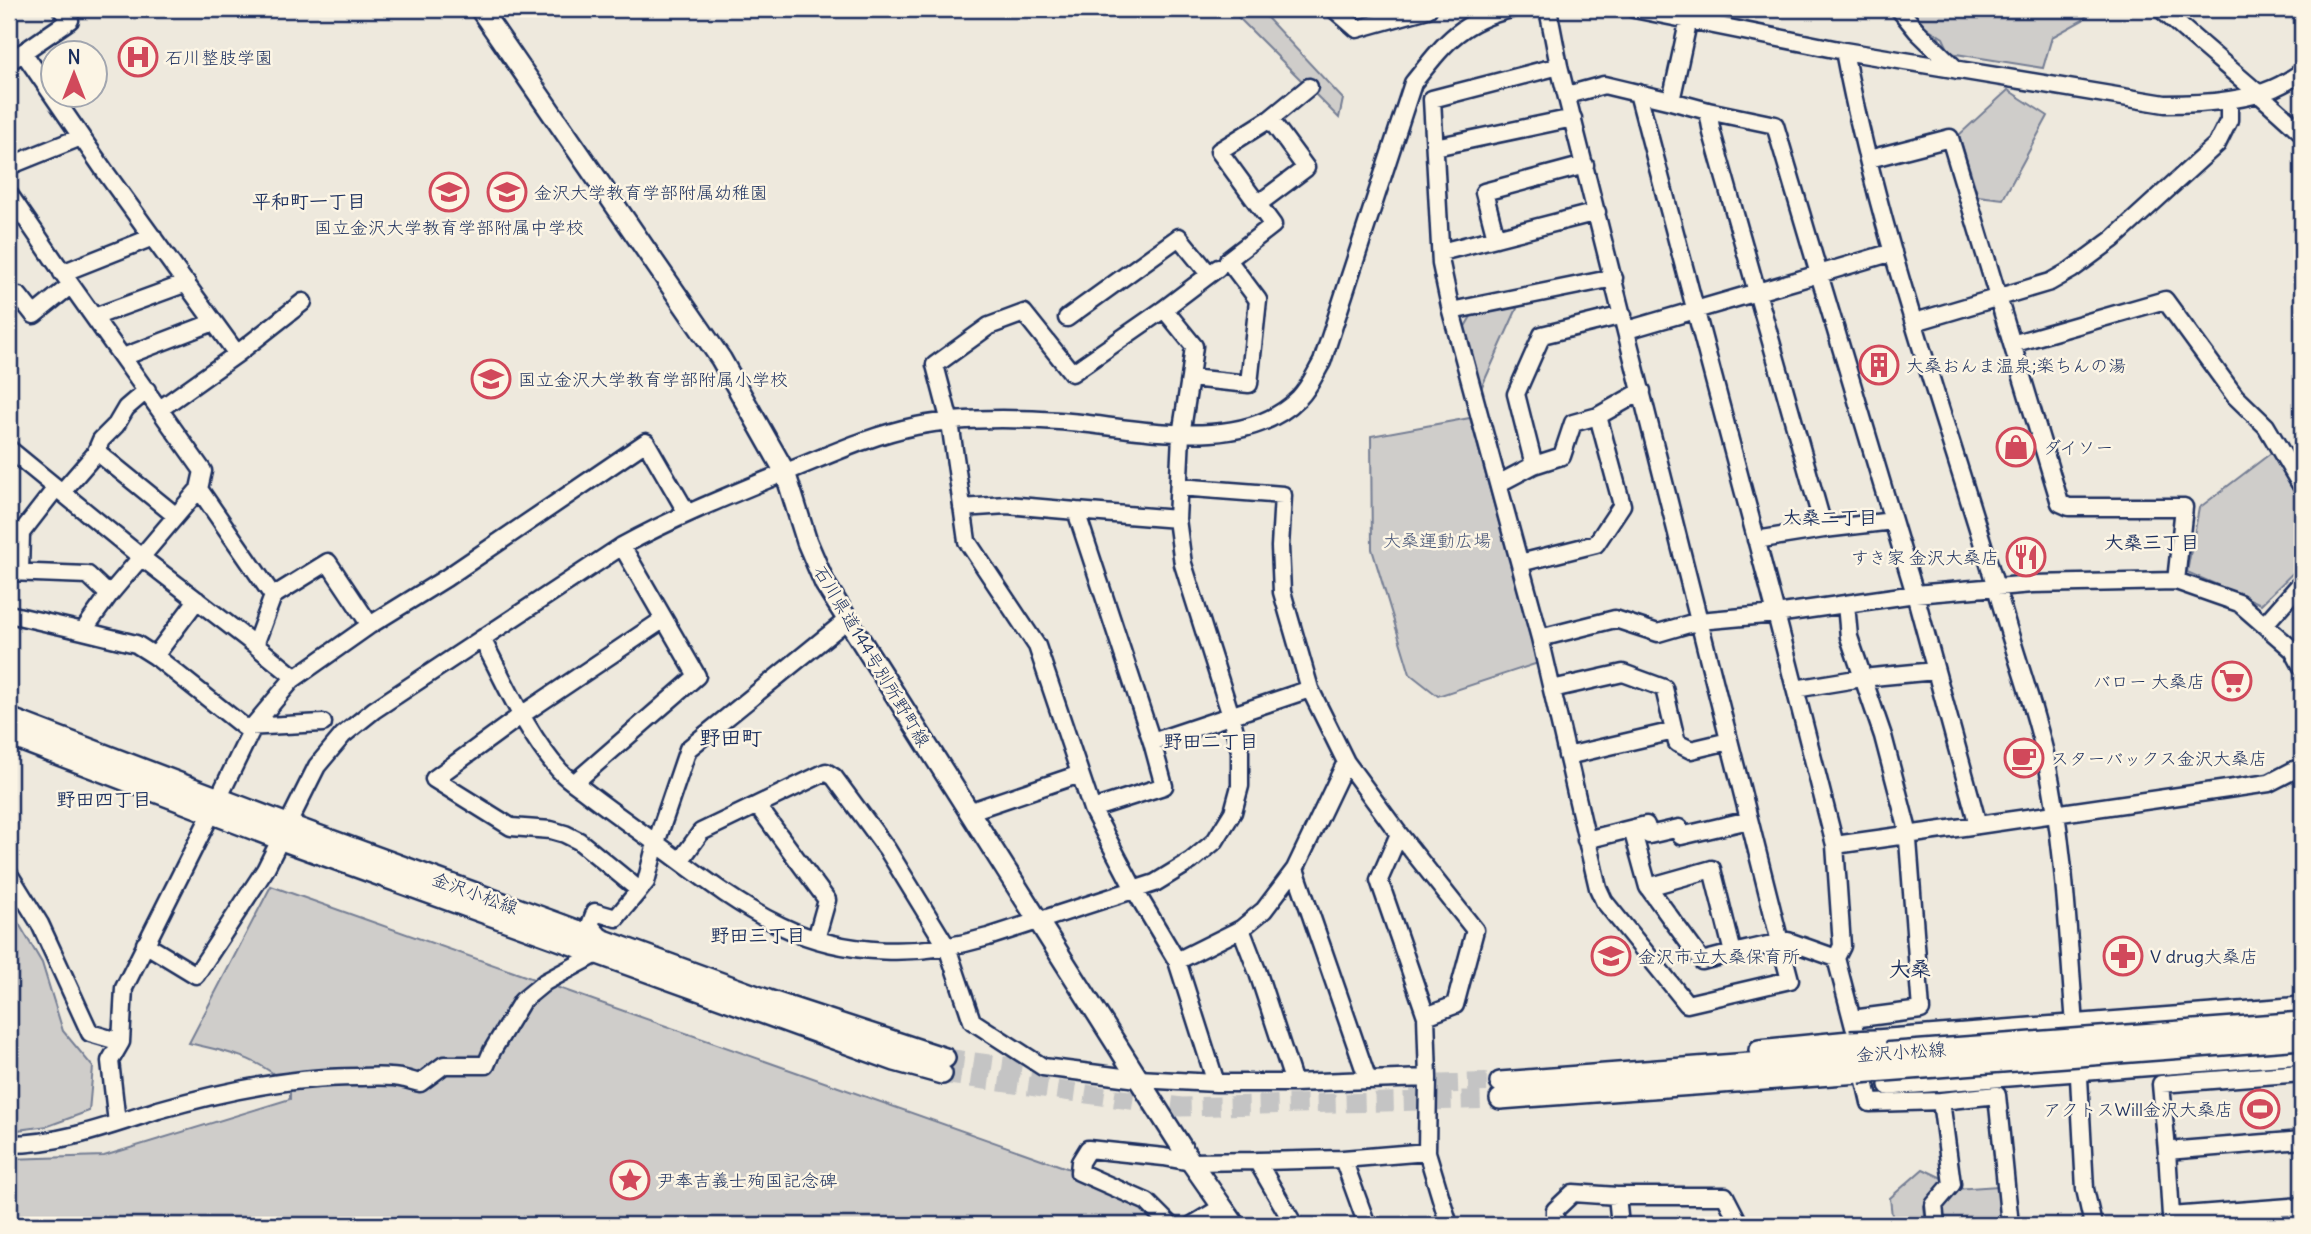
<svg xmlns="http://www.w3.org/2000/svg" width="2311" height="1234" viewBox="0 0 2311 1234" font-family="Delius,'Klee One',sans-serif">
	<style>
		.green { fill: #cfcdca; stroke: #757e94; stroke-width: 2 }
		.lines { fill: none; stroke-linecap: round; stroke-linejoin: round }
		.major-tunnel { stroke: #c4c4c4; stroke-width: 19; stroke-dasharray: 19 10; stroke-linecap: butt }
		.minor-casing { stroke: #1b2f5e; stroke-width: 21 }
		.major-casing { stroke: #1b2f5e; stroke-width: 24 }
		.minor { stroke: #fcf5e5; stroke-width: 16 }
		.major { stroke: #fcf5e5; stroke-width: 19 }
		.major-bridge-casing { stroke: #1b2f5e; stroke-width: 24; stroke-linecap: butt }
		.major-bridge { stroke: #fcf5e5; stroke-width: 19 }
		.labels { text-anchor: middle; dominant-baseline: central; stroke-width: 5; stroke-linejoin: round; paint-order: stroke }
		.poi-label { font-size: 18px; fill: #1b2f5e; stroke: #fcf5e5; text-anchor: start }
		.park-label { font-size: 18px; fill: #485679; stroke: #fcf5e5 }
		.street-label { font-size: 18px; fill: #1b2f5e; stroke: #fcf5e5 }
		.neighbourhood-label { font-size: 19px; font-weight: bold; fill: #1b2f5e; stroke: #fcf5e5 }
		.quarter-label { font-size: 21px; font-weight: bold; fill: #1b2f5e; stroke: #fcf5e5 }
	</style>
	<rect width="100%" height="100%" fill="#eee9dd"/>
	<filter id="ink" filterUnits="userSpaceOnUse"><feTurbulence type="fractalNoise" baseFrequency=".0143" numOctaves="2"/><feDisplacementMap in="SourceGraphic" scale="14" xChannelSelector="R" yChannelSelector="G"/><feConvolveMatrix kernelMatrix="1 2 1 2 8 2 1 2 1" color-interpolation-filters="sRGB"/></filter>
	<g filter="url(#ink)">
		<path class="green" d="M1230,9H1259L1343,99L1339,118Z
			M1911,9H2092L2083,20L2052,37L2043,68L1950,53L1943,38L1926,27Z
			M2008,90L2048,116L2003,199L1978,196L1959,135Z
			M1519,304L1479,393L1463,330L1473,313Z
			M1470,418L1538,663L1438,696L1410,674L1372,549L1371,436Z
			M2275,450L2302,502V564L2261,604L2187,572L2199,508Z
			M271,886L1095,1178L1174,1220L1175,1225H9V1159L104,1156L290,1099V1088C258,1056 230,1053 189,1043Z
			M9,907L42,963L63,1031L93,1067L89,1111L48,1126L9,1131Z
			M1923,1169L1942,1178V1187L1924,1206L1926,1225H1893L1890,1198Z
			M1998,1186L2003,1225H1936L1935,1214L1955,1189Z"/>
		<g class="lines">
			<path class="major-tunnel" d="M945,1058L1058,1073
				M942,1074L1181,1107L1500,1099
				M1410,1085L1500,1082"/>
			<defs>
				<path id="minor" d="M1334,9L1357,29L1428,9
					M1548,9L1559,66L1780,942L1788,941L1836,958L1842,946L1835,845L1776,614L1915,594L2032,584L2176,581L2184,507H2069L2060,503L1950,138L1869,159
					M1634,9L1844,51L2165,104C2198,104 2243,102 2274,88C2283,84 2293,78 2302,72
					M1691,9L1671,101L1708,111L1712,133L1824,529L1893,521
					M1899,9L1917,31L1957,70
					M2161,9C2207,51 2257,90 2302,133
					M1844,51C1881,245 1951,432 2006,621C2019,666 2036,712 2046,758C2066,850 2068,943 2076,1037
					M23,52L106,173L237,354L303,302
					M9,62L70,20L61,9
					M1559,66L1432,99L1441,264L1451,311L1540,638L1598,888L1604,901L1687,1004L1790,980L1780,942L1733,953L1712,869L1648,887L1632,829
					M1567,95L1604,85L1671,101
					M1270,119L1309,87
					M1435,147L1573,118
					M9,166L81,137
					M9,194L71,285L203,471L199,489L109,595L88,575L9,572
					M1496,238L1484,192L1585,165
					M1441,252L1597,212
					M62,273L153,237
					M1164,309L1072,373L1024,313L989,326L935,365L950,422L967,541L1037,646L1092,809L1134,889L1177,961L1241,929L1264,910L1295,869L1368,1080L1428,1078L1427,1152
					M9,310L19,296L34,315L71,285
					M1451,311L1614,278
					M94,317L187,283
					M1067,318L1179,237L1209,274
					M1915,322L2050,282L2071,270L2113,239L2217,144L2229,120V100
					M1627,330L1819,274L1775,125L1708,111
					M2012,344L2165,300L2235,396L2266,426L2302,487
					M123,357L214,322
					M1190,378L1194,346L1164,309L1218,268
					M160,409L237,354
					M9,449L141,557L255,645L273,596L199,489
					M96,451L176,516
					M1534,465L1562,456L1573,423L1598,416
					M1498,484L1534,465L1516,394L1542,335L1623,315
					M1179,487L1283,495L1280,547L1282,592L1310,689
					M62,492L95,454L101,440L116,425L126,408L147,390
					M962,508L1007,505L1076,511L1152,742
					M1076,511L1177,519
					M1756,540L1824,529
					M1520,563L1596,544L1622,505L1598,416L1642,391
					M20,572L21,533L56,488
					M2176,581L2239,603L2293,650L2302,667
					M109,595L83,631L136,644L155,656L244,727L323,723
					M273,596L328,562L370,625L292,680
					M1846,604L1849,637L1883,736L1907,827L1921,1010L1852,1019
					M9,614L83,631
					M2265,624L2302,582
					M370,625L446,578L646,442L687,513
					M1540,638L1615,619L1658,633L1699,621L1776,614L1638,93
					M482,639C505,682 527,735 560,771C567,779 577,785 585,791C607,808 631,825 653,841C695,872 735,904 781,926C846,957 921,957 988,937L1155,883L1191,861L1215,841L1233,812L1240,786V751L1231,716L1183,564L1177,519L1181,435L1190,378L1249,384L1258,300L1228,260L1273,225L1219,151L1270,119L1306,168L1258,204
					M155,656L197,600
					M1552,689L1623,673L1664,688L1674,731
					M1795,689L1862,678L1935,671
					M1567,756L1674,731L1677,743L1691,750L1729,741
					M1346,762L1399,834L1379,880L1426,1016L1455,1005L1475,930L1399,834
					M574,783L697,676L622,546
					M219,797L254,725L292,680V675L255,645
					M757,805L827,900L816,939
					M1092,809L1164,786L1152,742L1310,689L1346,762L1295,869
					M968,812L1080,774
					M1978,825L2269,783L2302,766
					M1586,840L1646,825L1649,835L1679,828L1681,836L1749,820
					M1835,845L1978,825L1915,594L1819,274L1893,252
					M680,861L701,832L826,772L834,777L887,849L947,947L972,1021L1043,1067L1138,1079L1216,1083
					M9,874L40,924L90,1033L121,1042
					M1648,887L1702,961L1733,953
					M639,890L579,841L565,834L551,830L511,827L434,779L523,714L664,619
					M145,944L196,975L265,870L317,766L343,735L374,710L622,546C675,517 730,495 786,472C829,455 871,435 916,426C962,417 1013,418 1059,421C1132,426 1241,457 1299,398C1309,388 1315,374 1322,362L1413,83C1445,43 1459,22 1511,9
					M1836,958L1854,1027
					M1177,961L1216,1083H1294L1258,973L1241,929
					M1426,1016L1428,1078
					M2078,1059L2085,1189L2093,1225
					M1861,1063L1870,1103L1941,1101
					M2302,1073L2161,1084L2167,1151L2302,1140
					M1294,1083L1368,1080
					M117,1123L110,1061L121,1042L124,988L212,812
					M9,1144C61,1144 109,1126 158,1110C223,1091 289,1077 357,1077C372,1077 390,1075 405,1079C410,1080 415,1082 420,1083L444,1065H486L492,1051L522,1001L545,982L597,954L603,940L590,925L595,912L616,918L646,882L656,843L688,749L847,620
					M2167,1151L2171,1216L2302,1206
					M1343,1159L1427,1152L1449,1225
					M1257,1161L1343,1159L1367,1225
					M1617,1196L1620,1225
					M2297,1206L2298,1225
					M1170,1225L1147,1202L1079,1172L1080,1162L1088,1149L1164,1157L1191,1162L1257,1161L1294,1225
					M1192,1225L1222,1207
					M1555,1225V1210L1573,1193L1617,1196H1725L1740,1225
					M1936,1225L1934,1205L1952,1184L1941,1101L1997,1095L2010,1225"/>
				<path id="major" d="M480,9L721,359L785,472L807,542L825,584L1191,1162L1235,1225
					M9,718L287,824L768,1000L945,1058
					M9,736L281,840L895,1061L942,1074
					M1876,1040L2302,1007
					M1759,1050L1850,1041
					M1500,1082L1855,1055
					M1889,1085L2302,1054
					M1500,1099L1859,1073"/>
			</defs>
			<use href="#minor" class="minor-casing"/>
			<use href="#major" class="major-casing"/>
			<use href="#minor" class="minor"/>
			<use href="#major" class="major"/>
			<defs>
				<path id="major-bridge" d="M1850,1041L1876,1040
					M1855,1055L2302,1022
					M1859,1073L2302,1039"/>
			</defs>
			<use href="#major-bridge" class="major-bridge-casing"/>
			<use href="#major-bridge" class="major-bridge"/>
		</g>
	</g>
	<defs>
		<symbol id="hospital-ring" viewBox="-11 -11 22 22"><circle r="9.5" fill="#fcf5e5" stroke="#d1495b" stroke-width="1.5"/><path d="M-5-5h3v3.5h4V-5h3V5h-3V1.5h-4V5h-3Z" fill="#d1495b"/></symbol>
		<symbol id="school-ring" viewBox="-11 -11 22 22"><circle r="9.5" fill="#fcf5e5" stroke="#d1495b" stroke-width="1.5"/><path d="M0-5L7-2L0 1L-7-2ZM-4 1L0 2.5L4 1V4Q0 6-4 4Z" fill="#d1495b"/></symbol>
		<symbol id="building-ring" viewBox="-11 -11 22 22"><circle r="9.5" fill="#fcf5e5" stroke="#d1495b" stroke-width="1.5"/><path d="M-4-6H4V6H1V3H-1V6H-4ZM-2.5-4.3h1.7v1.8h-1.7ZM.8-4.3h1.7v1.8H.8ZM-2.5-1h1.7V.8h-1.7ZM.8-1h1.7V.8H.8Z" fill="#d1495b"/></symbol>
		<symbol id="shop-ring" viewBox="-11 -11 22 22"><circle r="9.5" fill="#fcf5e5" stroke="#d1495b" stroke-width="1.5"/><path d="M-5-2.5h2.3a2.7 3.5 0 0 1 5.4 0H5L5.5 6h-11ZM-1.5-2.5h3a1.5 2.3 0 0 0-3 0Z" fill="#d1495b"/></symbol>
		<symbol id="restaurant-ring" viewBox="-11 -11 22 22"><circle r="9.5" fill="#fcf5e5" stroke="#d1495b" stroke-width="1.5"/><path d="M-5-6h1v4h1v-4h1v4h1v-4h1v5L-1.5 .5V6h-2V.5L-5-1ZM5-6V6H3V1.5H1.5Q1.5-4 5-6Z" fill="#d1495b"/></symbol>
		<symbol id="supermarket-ring" viewBox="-11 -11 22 22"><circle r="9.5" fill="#fcf5e5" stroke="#d1495b" stroke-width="1.5"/><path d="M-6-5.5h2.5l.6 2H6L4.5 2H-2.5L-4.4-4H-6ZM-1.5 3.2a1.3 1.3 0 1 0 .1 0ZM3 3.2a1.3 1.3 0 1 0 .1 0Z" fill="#d1495b"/></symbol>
		<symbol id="cafe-ring" viewBox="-11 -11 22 22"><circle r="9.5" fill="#fcf5e5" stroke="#d1495b" stroke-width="1.5"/><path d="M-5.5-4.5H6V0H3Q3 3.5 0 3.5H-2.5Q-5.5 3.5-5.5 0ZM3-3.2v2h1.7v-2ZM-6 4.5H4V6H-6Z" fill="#d1495b"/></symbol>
		<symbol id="pharmacy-ring" viewBox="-11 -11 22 22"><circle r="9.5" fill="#fcf5e5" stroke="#d1495b" stroke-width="1.5"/><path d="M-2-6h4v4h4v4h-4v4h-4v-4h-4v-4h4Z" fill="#d1495b"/></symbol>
		<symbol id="stadium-ring" viewBox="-11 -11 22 22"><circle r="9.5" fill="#fcf5e5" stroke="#d1495b" stroke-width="1.5"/><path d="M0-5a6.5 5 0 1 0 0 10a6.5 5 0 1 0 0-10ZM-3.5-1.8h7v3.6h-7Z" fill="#d1495b"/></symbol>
		<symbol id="sight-ring" viewBox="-11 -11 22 22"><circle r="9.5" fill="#fcf5e5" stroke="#d1495b" stroke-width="1.5"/><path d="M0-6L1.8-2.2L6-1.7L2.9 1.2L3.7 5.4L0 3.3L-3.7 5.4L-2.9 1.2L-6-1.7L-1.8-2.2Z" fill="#d1495b"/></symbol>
	</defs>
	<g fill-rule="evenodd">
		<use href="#hospital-ring" x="116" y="35" width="44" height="44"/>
		<use href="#school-ring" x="427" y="170" width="44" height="44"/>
		<use href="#school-ring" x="485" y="170" width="44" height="44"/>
		<use href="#building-ring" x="1857" y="343" width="44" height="44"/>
		<use href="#school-ring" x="469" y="357" width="44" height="44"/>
		<use href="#shop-ring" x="1994" y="425" width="44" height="44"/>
		<use href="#restaurant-ring" x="2004" y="535" width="44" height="44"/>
		<use href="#supermarket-ring" x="2210" y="659" width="44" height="44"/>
		<use href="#cafe-ring" x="2002" y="736" width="44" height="44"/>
		<use href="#school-ring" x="1589" y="934" width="44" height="44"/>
		<use href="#pharmacy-ring" x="2101" y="934" width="44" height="44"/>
		<use href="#stadium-ring" x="2238" y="1087" width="44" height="44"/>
		<use href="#sight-ring" x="608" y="1158" width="44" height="44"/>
	</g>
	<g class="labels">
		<g class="poi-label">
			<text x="165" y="57">石川整肢学園</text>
			<text x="534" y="192">金沢大学教育学部附属幼稚園</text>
			<text x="449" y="227" text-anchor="middle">国立金沢大学教育学部附属中学校</text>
			<text x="1906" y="365">大桑おんま温泉;楽ちんの湯</text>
			<text x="518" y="379">国立金沢大学教育学部附属小学校</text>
			<text x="2043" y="447">ダイソー</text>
			<text x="1999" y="557" text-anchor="end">すき家 金沢大桑店</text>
			<text x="2205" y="681" text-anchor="end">バロー 大桑店</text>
			<text x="2051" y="758">スターバックス金沢大桑店</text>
			<text x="1638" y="956">金沢市立大桑保育所</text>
			<text x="2150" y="956">V drug大桑店</text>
			<text x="2233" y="1109" text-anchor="end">アクトスWill金沢大桑店</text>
			<text x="657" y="1180">尹奉吉義士殉国記念碑</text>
		</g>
		<g class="park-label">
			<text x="1437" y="540">大桑運動広場</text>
		</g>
		<g class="street-label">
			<text transform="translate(872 656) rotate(59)">石川県道144号別所野町線</text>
			<text transform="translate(475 893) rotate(20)">金沢小松線</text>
			<text transform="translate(1901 1052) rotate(-4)">金沢小松線</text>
		</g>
		<g class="neighbourhood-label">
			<text x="309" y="201">平和町一丁目</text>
			<text x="1830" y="517">大桑二丁目</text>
			<text x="2152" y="542">大桑三丁目</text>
			<text x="1211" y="741">野田二丁目</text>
			<text x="104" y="799">野田四丁目</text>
			<text x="758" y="935">野田三丁目</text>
		</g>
		<g class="quarter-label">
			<text x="731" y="737">野田町</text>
			<text x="1910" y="968">大桑</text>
		</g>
	</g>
	<rect width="2311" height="1234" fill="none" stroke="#fcf5e5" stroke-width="35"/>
	<rect x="18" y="18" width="2276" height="1199" fill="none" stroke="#1b2f5e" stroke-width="2.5" filter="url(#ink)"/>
	<g transform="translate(74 74)"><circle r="33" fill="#fcf5e5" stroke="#a2a6af" stroke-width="2"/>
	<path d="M0-5L12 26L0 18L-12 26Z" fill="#d1495b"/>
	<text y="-10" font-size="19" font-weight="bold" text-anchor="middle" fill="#1b2f5e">N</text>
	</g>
</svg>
